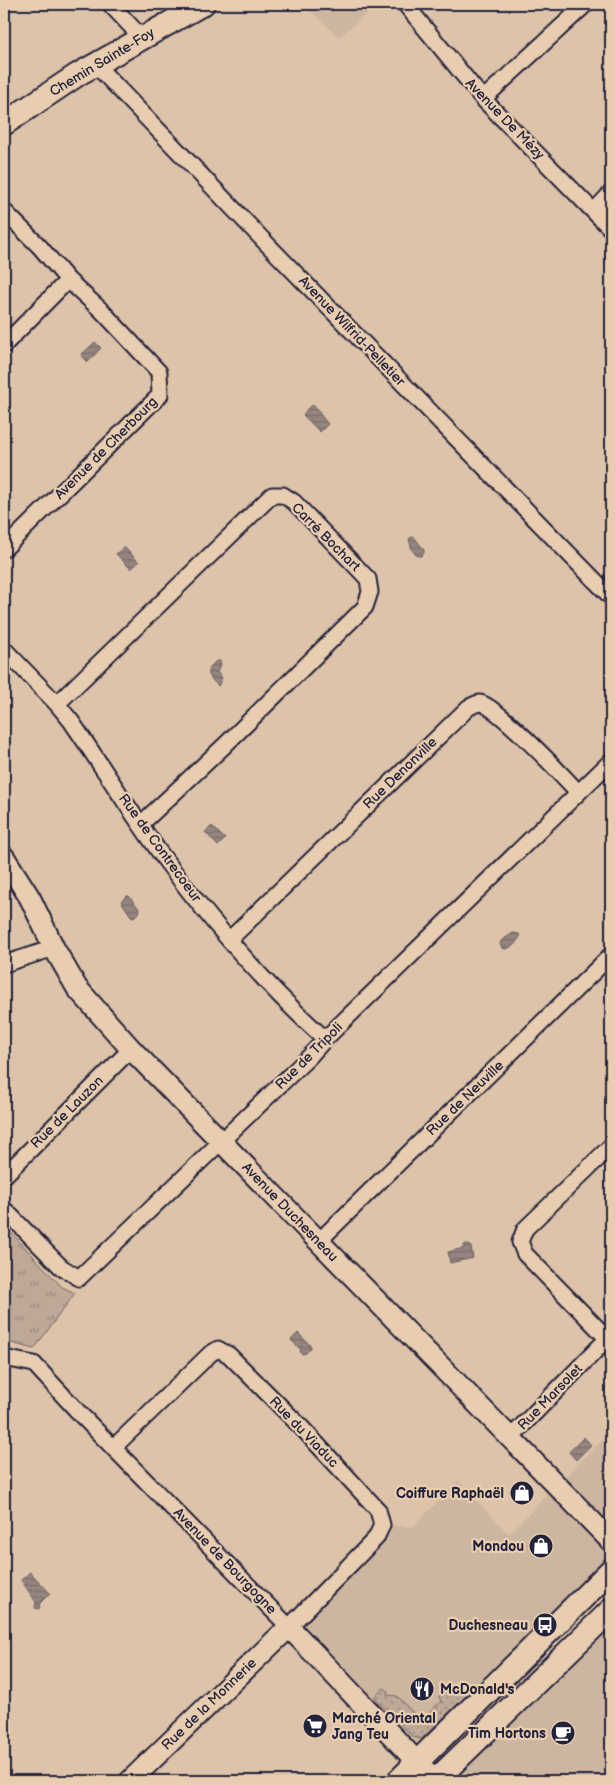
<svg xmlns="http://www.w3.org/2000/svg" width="615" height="1785" viewBox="0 0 615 1785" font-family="'Balsamiq Sans',sans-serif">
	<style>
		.built { fill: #cdb6a0 }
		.grass { fill: url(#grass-dots); stroke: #706569 }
		.park { fill: url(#park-tufts); stroke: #706569 }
		.water { fill: url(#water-rules); stroke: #675d64 }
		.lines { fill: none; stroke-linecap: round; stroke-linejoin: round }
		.minor-casing { stroke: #22223b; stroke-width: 19 }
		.tertiary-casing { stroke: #22223b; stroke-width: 24 }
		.secondary-casing { stroke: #22223b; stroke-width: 26 }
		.minor { stroke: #e9cdb0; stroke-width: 15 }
		.tertiary { stroke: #e9cdb0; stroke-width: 20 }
		.secondary { stroke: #e9cdb0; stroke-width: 22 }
		.labels { text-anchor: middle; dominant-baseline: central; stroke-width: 4.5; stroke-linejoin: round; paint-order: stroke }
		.street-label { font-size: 14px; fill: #22223b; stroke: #e9cdb0 }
		.poi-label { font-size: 14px; font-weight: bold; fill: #22223b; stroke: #e9cdb0; text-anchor: end }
	</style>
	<defs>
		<pattern id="grass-dots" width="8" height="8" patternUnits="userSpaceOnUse" patternTransform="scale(1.25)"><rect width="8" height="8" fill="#bea897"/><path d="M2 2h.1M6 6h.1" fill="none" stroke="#9a887c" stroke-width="1.8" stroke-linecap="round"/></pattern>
		<pattern id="park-tufts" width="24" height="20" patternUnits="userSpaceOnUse" patternTransform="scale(1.25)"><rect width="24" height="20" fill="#bea897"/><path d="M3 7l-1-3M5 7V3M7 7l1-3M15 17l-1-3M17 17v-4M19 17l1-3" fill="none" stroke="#9a887c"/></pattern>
		<pattern id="water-rules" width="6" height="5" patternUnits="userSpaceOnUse" patternTransform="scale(1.25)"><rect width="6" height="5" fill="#95857f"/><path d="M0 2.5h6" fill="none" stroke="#796c69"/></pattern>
	</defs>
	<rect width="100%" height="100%" fill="#ddc3a9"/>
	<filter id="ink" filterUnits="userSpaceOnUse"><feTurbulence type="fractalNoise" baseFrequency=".02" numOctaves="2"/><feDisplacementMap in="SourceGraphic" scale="10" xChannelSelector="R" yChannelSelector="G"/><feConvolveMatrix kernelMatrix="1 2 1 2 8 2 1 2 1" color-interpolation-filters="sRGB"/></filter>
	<g filter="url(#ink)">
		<path class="built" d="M303,4H378L339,37Z
			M611,1432V1570L417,1762L289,1627L382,1525L413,1527L458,1481L509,1534L557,1484Z
			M611,1610V1781H435Z"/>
		<path class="grass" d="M450,1684L458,1692L465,1685L472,1691L421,1739L413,1737L374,1697L384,1688L388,1691L387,1695L397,1696L417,1717L427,1715L441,1701L439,1697Z"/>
		<path class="park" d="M4,1225L62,1287L75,1293L34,1349L4,1341Z"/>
		<path class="water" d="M95,342L101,348L88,362L81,355Z
			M313,405C319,411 322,418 328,424L320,432L303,415L307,409Z
			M411,537L415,538L424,550V553L421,556H417L412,550L409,539Z
			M124,547L139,562L131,569L116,554Z
			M216,661H220L221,664L217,672L222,678L218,686C208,676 204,672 216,661Z
			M212,826L225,839L218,846L205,832Z
			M127,896H129L140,910L139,913L134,917L131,916L121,901Z
			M513,933L519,934L520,937L514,945L506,949L502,948L500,944L501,941Z
			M467,1244L471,1247L473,1258L450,1263L448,1252L464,1248V1245Z
			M298,1333L311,1346V1348L306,1353L302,1354L300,1352L301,1350L291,1340Z
			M584,1437L591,1445L576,1460L569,1452Z
			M30,1572L50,1593L40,1603L39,1609L35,1608L36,1602L21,1580Z"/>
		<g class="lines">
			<defs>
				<path id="minor" d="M110,4L142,38
					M405,4L483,99L611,229
					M95,64L266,243L611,597
					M483,99L586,4
					M4,211L40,247L68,280L102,311L159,372L160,395L4,549
					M594,211L611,193
					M4,345L68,280
					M4,649L57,704L71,721C102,766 131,813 163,857C211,922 265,985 325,1039
					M57,704L272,495H283L294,502L368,579L370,592L365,607L224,746L141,824
					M229,940L469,707C472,706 477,703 480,703C495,704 564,777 578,792
					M4,964L54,948
					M4,1176L131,1049
					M4,1209L61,1267L79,1278L309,1057L325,1039L611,761
					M319,1241L611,955
					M607,1338L525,1254L520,1242L525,1229L611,1146
					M4,1358L34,1364L82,1416L289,1627L376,1538L382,1525L378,1510L302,1428L229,1355L218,1349L210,1354L114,1447
					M511,1437L611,1335"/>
				<path id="tertiary" d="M4,857L30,898L54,948L77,988L131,1049L611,1541
					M130,1781L289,1627L435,1781"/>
				<path id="secondary" d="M4,124L77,75L203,4
					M398,1781L611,1570
					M435,1781L611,1610"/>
			</defs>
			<use href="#minor" class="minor-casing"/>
			<use href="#tertiary" class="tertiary-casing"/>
			<use href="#secondary" class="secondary-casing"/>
			<use href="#minor" class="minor"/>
			<use href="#tertiary" class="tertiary"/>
			<use href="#secondary" class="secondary"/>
		</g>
	</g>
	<defs>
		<symbol id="shop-disc" viewBox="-11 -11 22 22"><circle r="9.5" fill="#22223b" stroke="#e9cdb0"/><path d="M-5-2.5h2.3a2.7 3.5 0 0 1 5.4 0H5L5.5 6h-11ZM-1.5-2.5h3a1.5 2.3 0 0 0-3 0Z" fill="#fff"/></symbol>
		<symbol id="bus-disc" viewBox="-11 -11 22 22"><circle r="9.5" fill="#22223b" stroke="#e9cdb0"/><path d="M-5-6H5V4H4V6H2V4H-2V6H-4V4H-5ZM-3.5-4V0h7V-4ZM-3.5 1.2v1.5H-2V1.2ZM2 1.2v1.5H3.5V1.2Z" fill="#fff"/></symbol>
		<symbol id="restaurant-disc" viewBox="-11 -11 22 22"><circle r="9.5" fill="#22223b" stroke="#e9cdb0"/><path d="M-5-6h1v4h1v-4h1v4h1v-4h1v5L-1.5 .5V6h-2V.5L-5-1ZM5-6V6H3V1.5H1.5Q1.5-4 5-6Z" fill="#fff"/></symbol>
		<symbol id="supermarket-disc" viewBox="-11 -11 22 22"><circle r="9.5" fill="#22223b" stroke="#e9cdb0"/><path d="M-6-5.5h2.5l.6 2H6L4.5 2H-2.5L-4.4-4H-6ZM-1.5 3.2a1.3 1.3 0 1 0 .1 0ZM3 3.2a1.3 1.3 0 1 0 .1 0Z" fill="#fff"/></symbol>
		<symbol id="cafe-disc" viewBox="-11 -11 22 22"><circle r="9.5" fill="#22223b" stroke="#e9cdb0"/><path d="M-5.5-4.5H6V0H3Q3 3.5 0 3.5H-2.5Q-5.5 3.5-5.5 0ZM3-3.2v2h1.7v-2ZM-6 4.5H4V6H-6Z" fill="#fff"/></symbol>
	</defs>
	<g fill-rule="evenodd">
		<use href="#shop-disc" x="508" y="1479" width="28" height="28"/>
		<use href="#shop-disc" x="527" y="1532" width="28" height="28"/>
		<use href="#bus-disc" x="531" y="1611" width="28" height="28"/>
		<use href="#restaurant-disc" x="408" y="1675" width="28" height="28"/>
		<use href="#supermarket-disc" x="301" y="1712" width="28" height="28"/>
		<use href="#cafe-disc" x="549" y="1719" width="28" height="28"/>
	</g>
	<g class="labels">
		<g class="street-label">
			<text transform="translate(102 62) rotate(-31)">Chemin Sainte-Foy</text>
			<text transform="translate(505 119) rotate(46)">Avenue De Mézy</text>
			<text transform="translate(352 331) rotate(46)">Avenue Wilfrid-Pelletier</text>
			<text transform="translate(106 448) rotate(-45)">Avenue de Cherbourg</text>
			<text transform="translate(326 537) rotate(45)">Carré Bochart</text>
			<text transform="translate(400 773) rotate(-44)">Rue Denonville</text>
			<text transform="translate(160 848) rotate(54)">Rue de Contrecoeur</text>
			<text transform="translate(309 1056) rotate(-45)">Rue de Tripoli</text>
			<text transform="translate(465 1098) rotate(-44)">Rue de Neuville</text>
			<text transform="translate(67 1112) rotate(-45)">Rue de Lauzon</text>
			<text transform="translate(290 1212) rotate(46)">Avenue Duchesneau</text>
			<text transform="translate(550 1397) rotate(-46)">Rue Marsolet</text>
			<text transform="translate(304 1432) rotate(46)">Rue du Viaduc</text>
			<text transform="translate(225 1561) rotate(46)">Avenue de Bourgogne</text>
			<text transform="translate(209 1704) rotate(-44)">Rue de la Monnerie</text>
		</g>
		<g class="poi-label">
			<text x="504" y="1493">Coiffure Raphaël</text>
			<text x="524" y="1546">Mondou</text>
			<text x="528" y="1625">Duchesneau</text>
			<text x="440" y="1689" text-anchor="start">McDonald's</text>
			<text x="332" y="1718" text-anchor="start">Marché Oriental<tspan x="332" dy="16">Jang Teu</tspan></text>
			<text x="546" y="1733">Tim Hortons</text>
		</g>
	</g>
	<rect width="615" height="1785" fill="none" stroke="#e9cdb0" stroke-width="20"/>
	<rect x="10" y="10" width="595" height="1765" fill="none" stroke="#22223b" stroke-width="2" filter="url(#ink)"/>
</svg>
